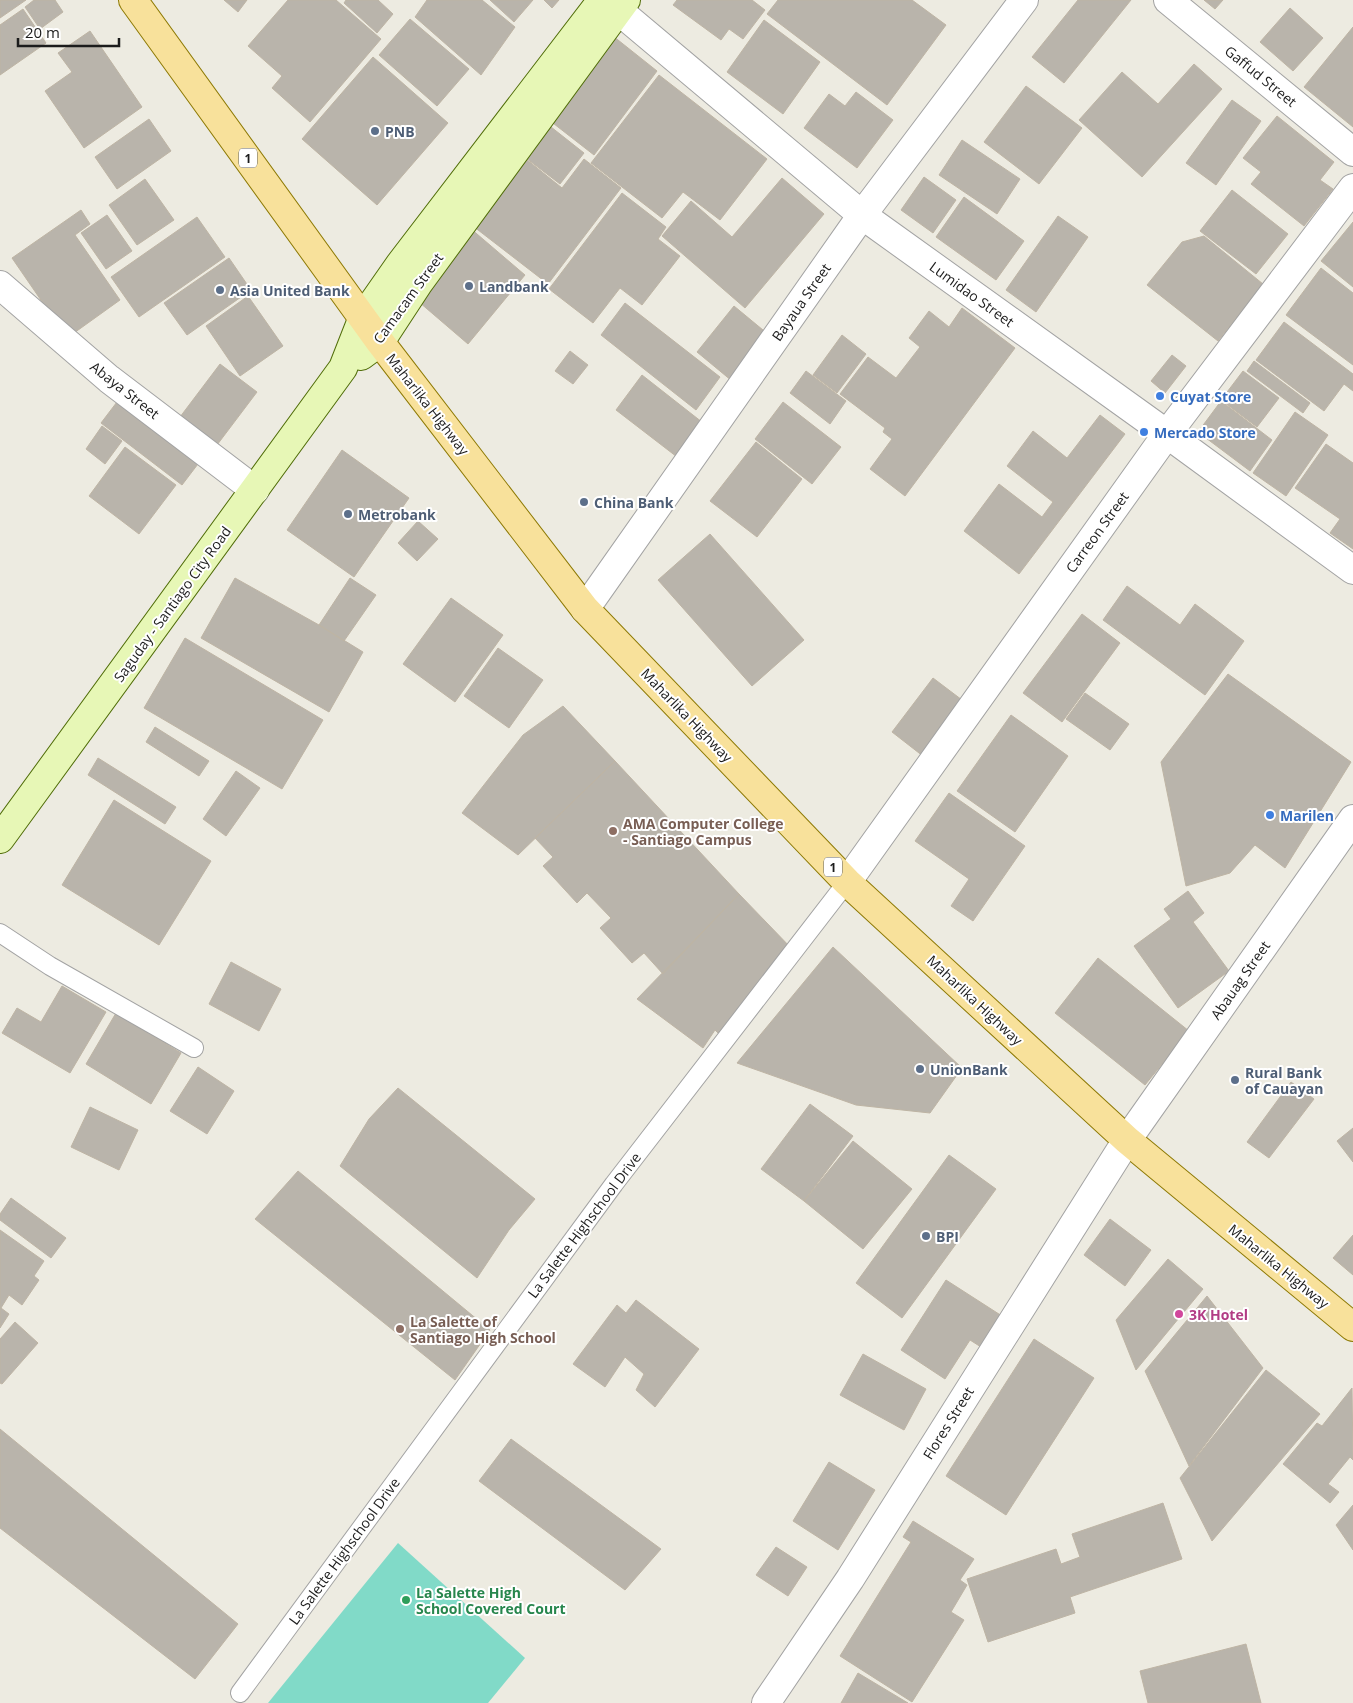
<svg xmlns="http://www.w3.org/2000/svg" width="1353" height="1703" viewBox="0 0 1353 1703" font-family="'Open Sans',sans-serif">
	<style>
		.pitch { fill: #81dac8 }
		.building { fill: #b9b4ab; stroke: #beb4a4 }
		.lines { fill: none; stroke-linecap: round; stroke-linejoin: round }
		.service-casing { stroke: #a3a3a3; stroke-width: 20 }
		.minor-casing { stroke: #a3a3a3; stroke-width: 30 }
		.tertiary-casing { stroke: #a3a3a3; stroke-width: 30 }
		.secondary-casing { stroke: #506d08; stroke-width: 30 }
		.primary-casing { stroke: #8e7a05; stroke-width: 30 }
		.service { stroke: #fff; stroke-width: 18 }
		.minor { stroke: #fff; stroke-width: 28 }
		.tertiary { stroke: #fff; stroke-width: 28 }
		.secondary { stroke: #e7f7b6; stroke-width: 28 }
		.primary { stroke: #f8e19b; stroke-width: 28 }
		.service-dot { fill: #5c6f8a; stroke: #fff; stroke-width: 2 }
		.shop-dot { fill: #3f7fe0; stroke: #fff; stroke-width: 2 }
		.education-dot { fill: #8d6e63; stroke: #fff; stroke-width: 2 }
		.hotel-dot { fill: #d1479c; stroke: #fff; stroke-width: 2 }
		.leisure-dot { fill: #2e9e5b; stroke: #fff; stroke-width: 2 }
		.labels { text-anchor: middle; dominant-baseline: central; stroke-width: 4; stroke-linejoin: round; paint-order: stroke }
		.shield { fill: #fff; stroke: #606060; stroke-width: 1 }
		.shield-label { font-size: 12px; font-weight: bold; fill: #1c1c1c }
		.street-label { font-size: 14px; fill: #1c1c1c; stroke: #fff }
		.service-label { font-size: 14px; font-weight: bold; fill: #4e5e75; stroke: #fff; text-anchor: start }
		.shop-label { font-size: 14px; font-weight: bold; fill: #366cbe; stroke: #fff; text-anchor: start }
		.education-label { font-size: 14px; font-weight: bold; fill: #785e54; stroke: #fff; text-anchor: start }
		.hotel-label { font-size: 14px; font-weight: bold; fill: #b23c85; stroke: #fff; text-anchor: start }
		.leisure-label { font-size: 14px; font-weight: bold; fill: #27864d; stroke: #fff; text-anchor: start }
	</style>
	<rect width="100%" height="100%" fill="#edebe1"/>
	<path class="pitch" d="M398,1543L525,1658L488,1703H268Z"/>
	<path class="building" d="M0,0H26L0,18Z
		M34,0H55L63,12L40,29L25,7Z
		M224,0H247L238,12Z
		M288,0H336L381,39L310,122L272,88L282,76L248,46Z
		M346,0H378L393,14L377,33L344,3Z
		M427,0H482L515,27L481,75L415,17Z
		M490,0H533L514,22Z
		M544,0H559L552,8Z
		M677,0H752L765,10L743,39L729,29L721,40L673,5Z
		M778,0H912L946,25L887,105L767,14Z
		M1078,0H1131L1064,83L1032,57Z
		M1204,0H1223L1215,9Z
		M1290,8L1323,38L1293,71L1260,42Z
		M23,9L46,43L0,75V25Z
		M410,19L469,69L437,106L379,55Z
		M764,20L820,62L783,114L727,72Z
		M1353,27V127L1304,87Z
		M90,31L142,107L84,148L45,91L72,72L58,53Z
		M613,36L657,71L594,155L549,120Z
		M373,57L448,123L377,205L302,139Z
		M1194,64L1222,89L1142,177L1079,120L1122,72L1158,104Z
		M659,75L767,159L720,220L683,192L662,218L591,163Z
		M1026,86L1082,128L1039,184L984,142Z
		M856,92L893,120L857,168L804,128L829,94L845,106Z
		M1232,100L1261,121L1216,185L1186,163Z
		M1277,116L1334,162L1320,180L1333,189L1304,226L1251,184L1261,172L1243,158Z
		M149,119L171,151L117,189L95,157Z
		M546,123L584,153L560,184L522,155Z
		M962,140L1020,179L997,214L939,175Z
		M521,155L562,188L584,159L621,188L548,284L469,223Z
		M924,177L956,200L933,233L901,210Z
		M782,178L824,214L745,308L662,236L691,201L732,237Z
		M145,179L174,220L137,245L109,205Z
		M1232,190L1288,234L1256,274L1200,231Z
		M622,193L666,227L658,239L680,256L642,305L620,288L593,323L549,289Z
		M964,197L1024,241L996,280L936,237Z
		M81,210L90,224L75,235L120,300L67,338L12,258Z
		M107,215L132,251L106,269L81,233Z
		M1058,216L1088,237L1036,312L1006,290Z
		M197,217L225,257L139,317L111,277Z
		M1353,222V287L1321,261Z
		M470,228L525,275L468,344L412,296Z
		M1204,236L1263,284L1218,341L1147,285L1182,242Z
		M229,258L251,290L187,335L164,303Z
		M1321,268L1353,293V365L1286,315Z
		M248,296L283,346L240,376L206,326Z
		M625,303L720,377L696,410L601,335Z
		M734,306L769,335L732,381L697,352Z
		M962,308L1015,348L905,496L870,469L892,439L883,432L885,428L840,394L868,357L896,378L920,347L909,338L929,311L949,327Z
		M1284,322L1353,374V391L1344,384L1324,411L1256,360Z
		M842,335L866,354L837,393L813,375Z
		M570,351L588,365L573,384L555,371Z
		M1172,355L1186,366L1165,393L1151,381Z
		M1254,361L1310,403L1303,413L1247,371Z
		M220,364L257,392L217,445L180,417Z
		M806,371L846,401L830,424L790,393Z
		M1243,371L1279,398L1257,427L1221,400Z
		M642,375L707,426L681,460L616,410Z
		M120,398L201,460L182,485L101,423Z
		M1221,401L1272,440L1250,471L1198,432Z
		M783,402L841,447L812,484L755,439Z
		M1295,412L1328,435L1286,496L1253,473Z
		M1100,415L1125,434L1019,574L964,531L999,484L1042,517L1053,502L1007,466L1033,431L1067,458Z
		M102,426L122,441L105,464L86,449Z
		M756,442L802,479L757,537L710,501Z
		M1326,444L1353,463V549L1330,533L1340,519L1295,488Z
		M125,447L176,485L139,534L89,496Z
		M342,450L409,498L354,577L287,530Z
		M418,521L438,539L417,561L398,543Z
		M710,534L804,640L752,686L658,580Z
		M235,578L319,625L363,652L329,712L201,638Z
		M350,578L376,595L344,641L319,625Z
		M1127,586L1180,625L1195,604L1244,641L1205,695L1103,620Z
		M451,598L503,635L455,702L403,664Z
		M1082,614L1120,643L1062,722L1023,693Z
		M185,638L323,720L282,789L144,708Z
		M498,648L543,680L509,728L464,696Z
		M1228,674L1351,762L1285,868L1255,845L1230,873L1186,886L1161,762Z
		M933,678L970,706L928,760L892,732Z
		M1085,693L1129,724L1110,750L1066,719Z
		M563,706L615,761L518,855L462,813L523,735Z
		M1011,715L1068,756L1015,832L957,791Z
		M155,727L209,761L199,776L146,742Z
		M98,758L176,807L165,824L88,775Z
		M615,761L739,894L663,974L644,953L632,963L600,928L611,918L587,893L577,903L543,866L553,857L535,838Z
		M236,771L260,788L226,836L203,819Z
		M949,793L1025,846L973,921L951,906L969,879L915,841Z
		M114,800L211,861L159,945L62,885Z
		M1188,891L1204,913L1193,922L1229,971L1178,1008L1134,946L1171,919L1164,909Z
		M739,894L793,950L720,1035L715,1030L703,1048L637,999Z
		M833,947L962,1068L930,1113L856,1105L737,1063Z
		M1098,958L1189,1031L1145,1085L1055,1013Z
		M231,962L281,989L259,1031L209,1004Z
		M62,986L106,1012L70,1073L2,1033L17,1008L41,1022Z
		M116,1013L181,1053L151,1104L86,1064Z
		M198,1067L234,1091L207,1134L170,1111Z
		M1291,1082L1314,1099L1269,1158L1247,1142Z
		M398,1088L535,1199L509,1230L477,1278L340,1166L369,1119Z
		M810,1104L853,1136L804,1201L761,1169Z
		M90,1107L138,1130L119,1170L71,1147Z
		M1353,1128V1162L1337,1141Z
		M853,1141L912,1189L863,1249L804,1201Z
		M949,1155L996,1189L902,1318L856,1283Z
		M298,1171L490,1330L455,1380L255,1219Z
		M11,1198L66,1238L51,1258L0,1220V1214Z
		M1110,1219L1151,1250L1125,1286L1084,1255Z
		M0,1230L44,1261L34,1276L39,1280L22,1305L9,1295L1,1308L9,1314L0,1328Z
		M1353,1235V1275L1333,1258Z
		M1168,1259L1203,1289L1136,1370L1116,1320Z
		M946,1280L1002,1316L981,1347L970,1340L945,1379L901,1350Z
		M1207,1296L1263,1368L1189,1466L1145,1371Z
		M636,1300L699,1349L655,1407L636,1390L644,1374L625,1357L605,1387L573,1364L617,1305L626,1313Z
		M15,1322L38,1343L2,1384L0,1383V1339Z
		M1034,1339L1094,1378L1006,1515L946,1476Z
		M863,1354L926,1389L904,1430L840,1395Z
		M1266,1370L1320,1414L1212,1541L1180,1478Z
		M1352,1388L1353,1460L1350,1457L1328,1484L1339,1492L1330,1503L1283,1464L1317,1423L1322,1426Z
		M0,1429L238,1624L195,1679L0,1528Z
		M511,1439L661,1549L625,1590L479,1481Z
		M829,1462L875,1490L838,1550L793,1521Z
		M1163,1503L1182,1559L1070,1597L1075,1613L988,1642L967,1579L1056,1549L1061,1564L1080,1557L1072,1534Z
		M1353,1505V1550L1336,1525Z
		M913,1521L974,1559L960,1580L967,1585L951,1612L964,1620L912,1702L840,1656L911,1542L903,1537Z
		M776,1547L807,1567L788,1596L756,1575Z
		M1246,1644L1261,1703H1148L1140,1671Z
		M858,1673L908,1703H841Z"/>
	<g class="lines">
		<defs>
			<path id="service" d="M0,933L50,966L194,1048
				M240,1693L614,1184L847,882"/>
			<path id="minor" d="M1168,0L1353,152
				M0,285L109,379L255,490
				M585,609L862,215L1024,0
				M847,882L1167,434L1353,188"/>
			<path id="tertiary" d="M606,0L862,215L1167,434L1353,570
				M766,1703L850,1579L1127,1140L1353,819"/>
			<path id="secondary" d="M361,356L380,342L418,284L626,0
				M0,839L343,368L363,317L400,264L602,0"/>
			<path id="primary" d="M133,0L380,342L585,609L847,882L1127,1140L1353,1327"/>
		</defs>
		<use href="#service" class="service-casing"/>
		<use href="#minor" class="minor-casing"/>
		<use href="#tertiary" class="tertiary-casing"/>
		<use href="#secondary" class="secondary-casing"/>
		<use href="#primary" class="primary-casing"/>
		<use href="#service" class="service"/>
		<use href="#minor" class="minor"/>
		<use href="#tertiary" class="tertiary"/>
		<use href="#secondary" class="secondary"/>
		<use href="#primary" class="primary"/>
	</g>
	<g class="service-dot">
		<circle cx="375" cy="131" r="5"/>
		<circle cx="469" cy="286" r="5"/>
		<circle cx="220" cy="290" r="5"/>
		<circle cx="584" cy="502" r="5"/>
		<circle cx="348" cy="514" r="5"/>
		<circle cx="920" cy="1069" r="5"/>
		<circle cx="1235" cy="1080" r="5"/>
		<circle cx="926" cy="1236" r="5"/>
	</g>
	<g class="shop-dot">
		<circle cx="1160" cy="396" r="5"/>
		<circle cx="1144" cy="432" r="5"/>
		<circle cx="1270" cy="815" r="5"/>
	</g>
	<g class="education-dot">
		<circle cx="613" cy="831" r="5"/>
		<circle cx="400" cy="1329" r="5"/>
	</g>
	<circle class="hotel-dot" cx="1179" cy="1314" r="5"/>
	<circle class="leisure-dot" cx="406" cy="1600" r="5"/>
	<g class="labels">
		<g class="shield">
			<rect x="239" y="148.5" width="18" height="19" rx="4"/>
			<rect x="824" y="857.5" width="18" height="19" rx="4"/>
		</g>
		<g class="shield-label">
			<text x="248" y="158">1</text>
			<text x="833" y="867">1</text>
		</g>
		<g class="street-label">
			<text transform="translate(1261 76) rotate(39)">Gaffud Street</text>
			<text transform="translate(972 294) rotate(36)">Lumidao Street</text>
			<text transform="translate(408 298) rotate(-54)">Camacam Street</text>
			<text transform="translate(801 302) rotate(-55)">Bayaua Street</text>
			<text transform="translate(125 390) rotate(38)">Abaya Street</text>
			<text transform="translate(428 404) rotate(52)">Maharlika Highway</text>
			<text transform="translate(1097 532) rotate(-54)">Carreon Street</text>
			<text transform="translate(172 604) rotate(-54)">Saguday - Santiago City Road</text>
			<text transform="translate(687 715) rotate(46)">Maharlika Highway</text>
			<text transform="translate(1240 980) rotate(-55)">Abauag Street</text>
			<text transform="translate(975 1000) rotate(43)">Maharlika Highway</text>
			<text transform="translate(584 1225) rotate(-53)">La Salette Highschool Drive</text>
			<text transform="translate(1279 1266) rotate(39)">Maharlika Highway</text>
			<text transform="translate(948 1423) rotate(-58)">Flores Street</text>
			<text transform="translate(344 1551) rotate(-54)">La Salette Highschool Drive</text>
		</g>
		<g class="service-label">
			<text x="385" y="131">PNB</text>
			<text x="479" y="286">Landbank</text>
			<text x="230" y="290">Asia United Bank</text>
			<text x="594" y="502">China Bank</text>
			<text x="358" y="514">Metrobank</text>
			<text x="930" y="1069">UnionBank</text>
			<text x="1245" y="1072">Rural Bank<tspan x="1245" dy="16">of Cauayan</tspan></text>
			<text x="936" y="1236">BPI</text>
		</g>
		<g class="shop-label">
			<text x="1170" y="396">Cuyat Store</text>
			<text x="1154" y="432">Mercado Store</text>
			<text x="1280" y="815">Marilen</text>
		</g>
		<g class="education-label">
			<text x="623" y="823">AMA Computer College<tspan x="623" dy="16">- Santiago Campus</tspan></text>
			<text x="410" y="1321">La Salette of<tspan x="410" dy="16">Santiago High School</tspan></text>
		</g>
		<g class="hotel-label">
			<text x="1189" y="1314">3K Hotel</text>
		</g>
		<g class="leisure-label">
			<text x="416" y="1592">La Salette High<tspan x="416" dy="16">School Covered Court</tspan></text>
		</g>
	</g>
	<path d="M18 38v8h101v-8" fill="none" stroke="#1c1c1c" stroke-width="2.5"/>
	<text x="25" y="38" font-size="15" fill="#1c1c1c" stroke="#ffffff" stroke-width="4" paint-order="stroke">20 m</text>
</svg>
